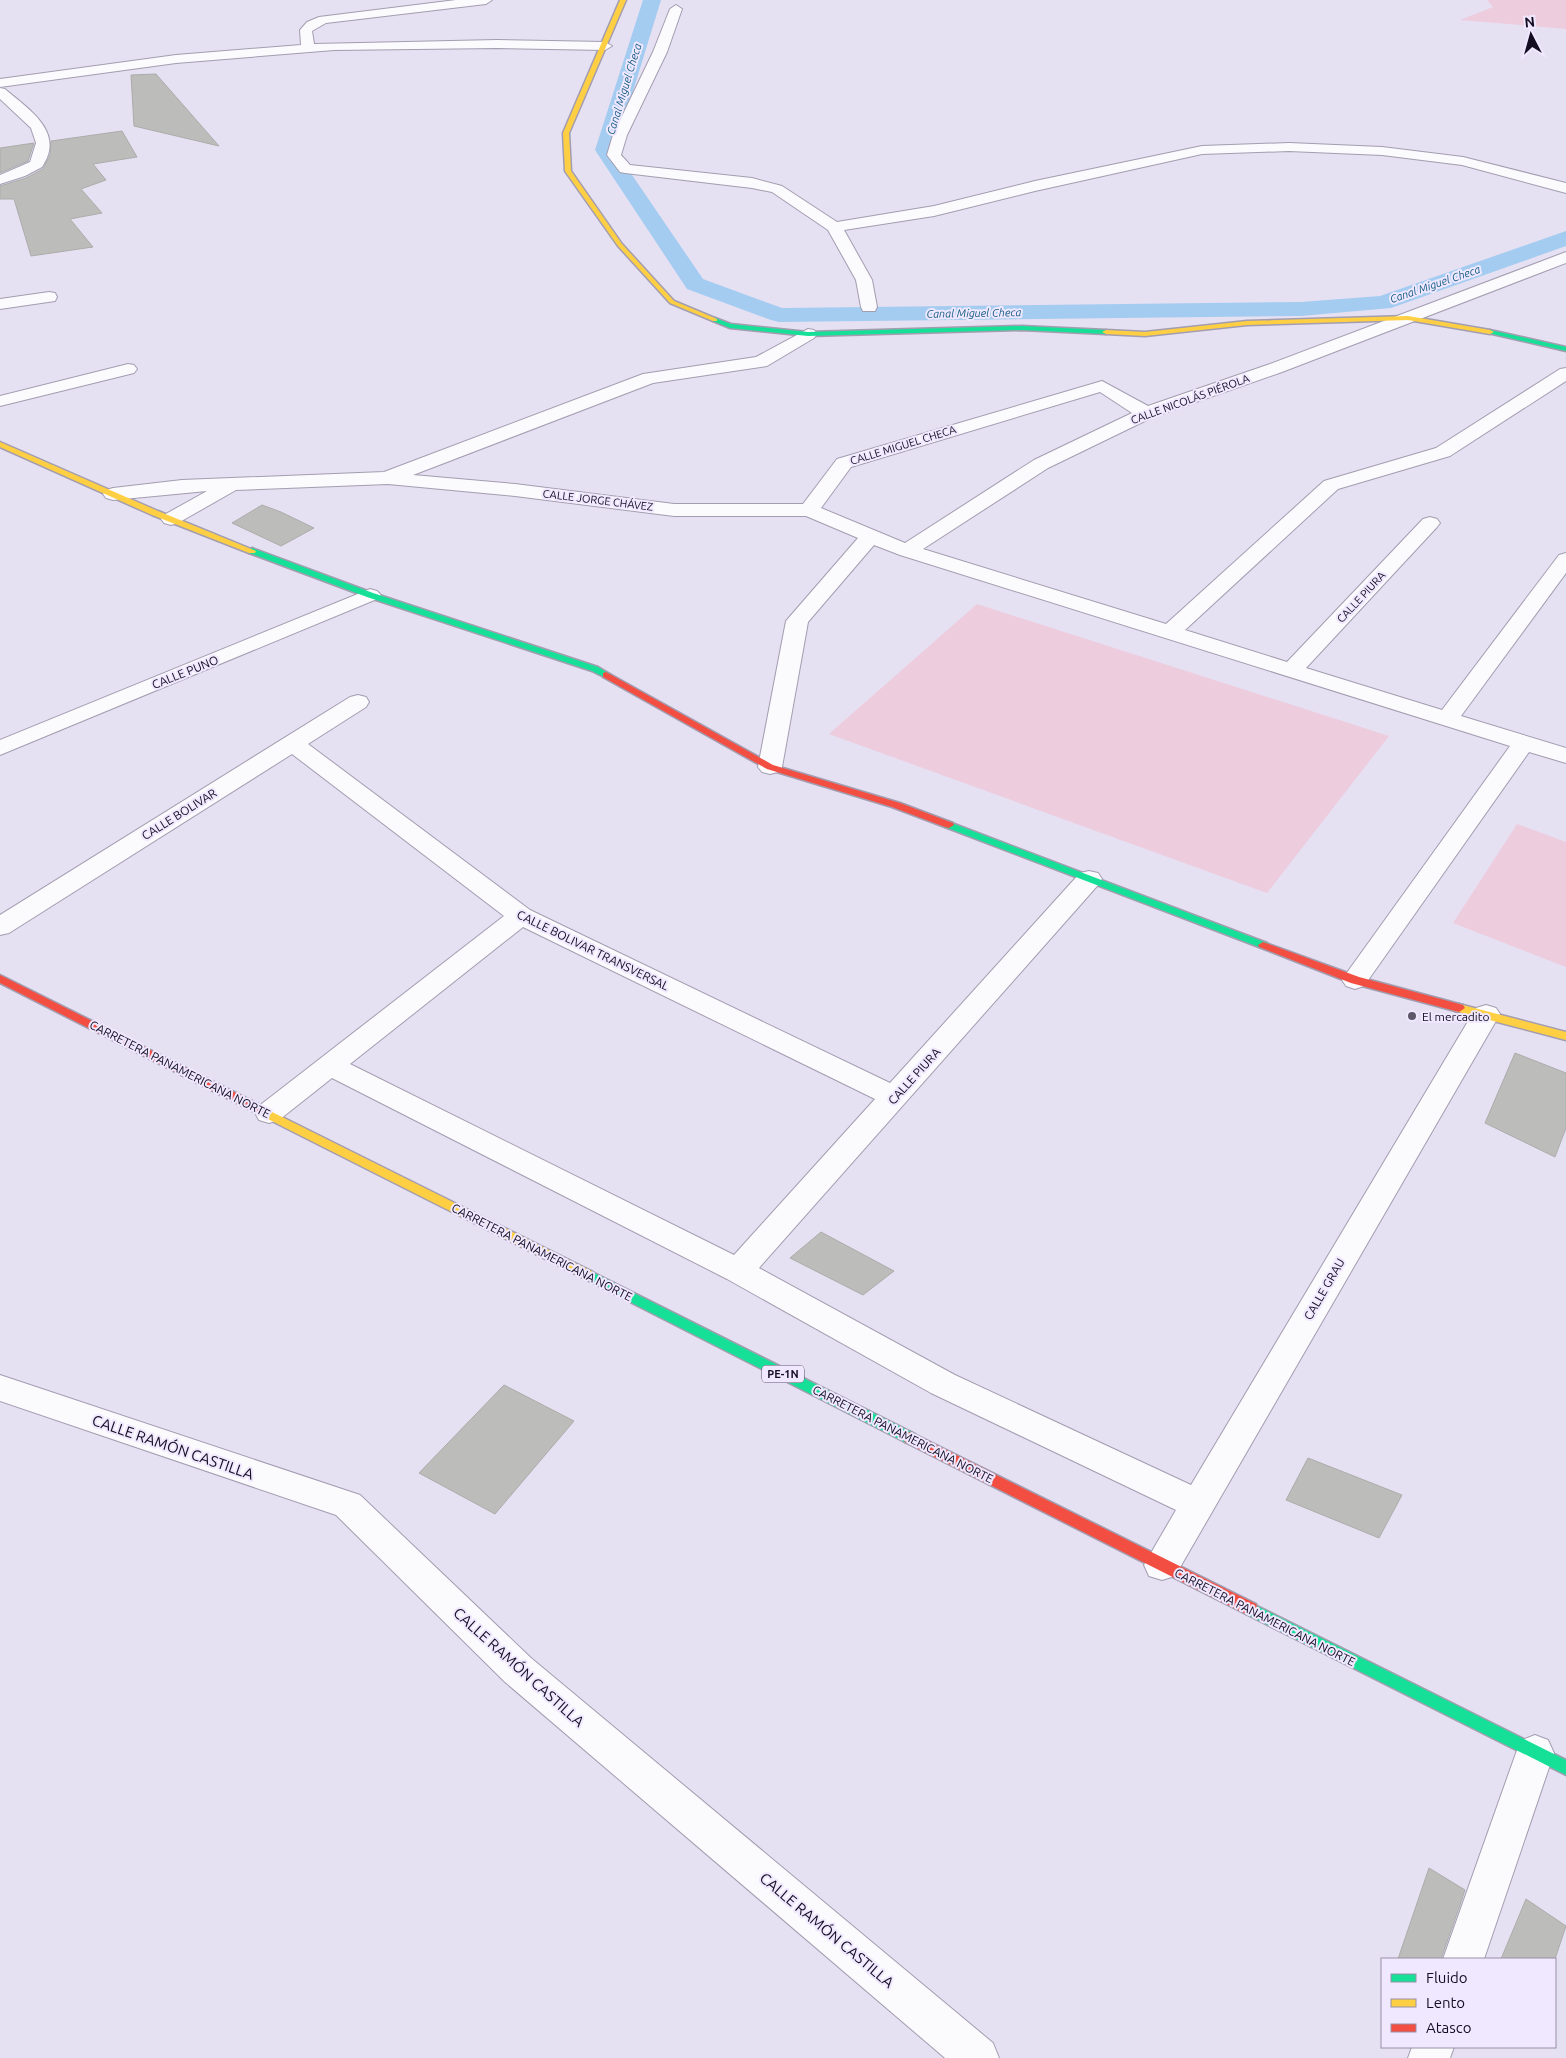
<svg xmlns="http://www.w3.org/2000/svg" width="1566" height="2058" viewBox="0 0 1566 2058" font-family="Ubuntu,sans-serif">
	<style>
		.green { fill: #edccde }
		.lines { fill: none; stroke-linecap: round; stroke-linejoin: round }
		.canal { fill: #a4ccf0; fill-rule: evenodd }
		.building { fill: #bcbcba; stroke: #acacaa }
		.street-casing { stroke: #a39db0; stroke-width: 2 }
		.fast-casing { stroke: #a39db0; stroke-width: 3 }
		.slow-casing { stroke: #a39db0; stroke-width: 3 }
		.jam-casing { stroke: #a39db0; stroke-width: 3 }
		.street { fill: #fbfafd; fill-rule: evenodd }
		.fast { fill: #16e098; fill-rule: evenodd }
		.slow { fill: #ffcf43; fill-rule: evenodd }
		.jam { fill: #f24e42; fill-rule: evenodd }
		.poi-dot { fill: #5e576a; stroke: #efe8ff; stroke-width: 2 }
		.labels { text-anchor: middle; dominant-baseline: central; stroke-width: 4; stroke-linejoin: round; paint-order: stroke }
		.far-water-label { font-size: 11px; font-style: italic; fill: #135b83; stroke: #efe8ff }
		.far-street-label { font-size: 11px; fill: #140d21; stroke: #efe8ff }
		.shield { fill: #efe8ff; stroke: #564f64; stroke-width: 1 }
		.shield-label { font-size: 11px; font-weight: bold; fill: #140d21 }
		.street-label { font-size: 12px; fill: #140d21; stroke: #efe8ff }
		.poi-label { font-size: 12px; fill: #140d21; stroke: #efe8ff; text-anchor: start }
		.near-street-label { font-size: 15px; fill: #140d21; stroke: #efe8ff }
	</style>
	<rect width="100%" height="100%" fill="#e6e0f3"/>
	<path class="green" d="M1487,0H1566V29L1460,20L1493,7Z
		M977,604L1389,736L1267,893L829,734Z
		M1517,824L1566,842V967L1453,923Z"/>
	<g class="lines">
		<path class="canal" d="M643,0H661L615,150L703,279L782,308L1301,302L1380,296L1566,231V246L1391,308L1301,316L779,322L771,320L687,289L595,150Z"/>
	</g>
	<path class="building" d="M156,74L219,146L134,126L131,75Z
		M122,131L137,157L93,164L106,180L81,189L102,213L70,219L93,247L31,256L14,199H0V186L26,178L43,169L50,155L51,141Z
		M34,143L28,161L0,173V148Z
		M262,505L281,512L314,528L281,546L232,523Z
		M1515,1053L1566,1073V1128L1555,1157L1485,1123Z
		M821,1232L894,1271L863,1295L790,1258Z
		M504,1385L574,1421L495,1514L419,1473Z
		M1308,1458L1402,1495L1379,1538L1286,1500Z
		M1429,1868L1465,1890L1459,1908L1441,1959H1398Z
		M1526,1899L1566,1926L1555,1959H1501Z"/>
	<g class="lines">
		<defs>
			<path id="street" d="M456,0H492L486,4L326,23L312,31L314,44L497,40L605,42L612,46L605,50L497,48L334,50L176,63L0,87V79L176,55L301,45L300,30L307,22L319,17Z
				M676,5L682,9L667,52L627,135L621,155L630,165L752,178L782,186L837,222L934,206L1035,181L1202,146L1289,143L1382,147L1463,157L1566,183V193L1462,165L1382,155L1289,151L1202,154L1035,191L934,216L844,230L872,280L877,307L875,311H863L861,307L856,280L828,230L772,192L752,188L625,173L620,172L607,155L613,135L653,52L670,9Z
				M0,88L5,89C28,109 66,132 42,167L25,176L0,184V175L30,162L36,143L31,128L0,99Z
				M1566,252V263L1282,372L1153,417L1048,468L923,549L1166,624L1324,481L1436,448L1560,369L1566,368V381L1450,456L1338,489L1185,630L1287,662L1423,519L1430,517L1437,519L1440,523L1437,527L1306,668L1442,710L1559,555L1566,553V573L1461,716L1566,748V763L1529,752L1364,986L1355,989L1346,986L1342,980L1346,974L1510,746L900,555L874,545L808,622L782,767L778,772L770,774L762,772L758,767L786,621L858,538L806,516H674L515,496L388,484L236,490L178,523L171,525L164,523L161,519L164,515L207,491L113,500L106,498L103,494L106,490L113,488L182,480L384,472L643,374L756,357L808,329L814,330L817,334L814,338L767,366L653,383L413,475L515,484L674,504H803L837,459L1102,381L1148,406L1270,364ZM1100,392L1132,413L1034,460L905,543L821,508L851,467Z
				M49,292L55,293L57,297L55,301L0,309V299Z
				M128,364L134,365L137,369L134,373L0,406V396Z
				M370,589L377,591L381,595L377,599L0,755V740Z
				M358,695L366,697L369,702L366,707L308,744L530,910L890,1083L1080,873L1089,871L1098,873L1102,879L1098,885L759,1268L955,1375L1191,1485L1476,1008L1486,1005L1496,1008L1500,1014L1175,1576L1162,1580L1149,1576L1144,1565L1176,1510L931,1393L727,1279L332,1078L279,1120L269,1123L259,1120L255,1113L259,1106L504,916L292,754L9,933L0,935V915L350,697ZM523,927L875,1099L734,1255L350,1064Z
				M0,1375L360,1495L531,1658L993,2043L999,2058H945L505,1682L336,1515L0,1401Z
				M1535,1735L1548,1740L1554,1753L1484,1959H1443L1516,1753L1522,1740Z
				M1412,2047H1454L1450,2058H1408Z"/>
			<path id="fast" d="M715,318L731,324L808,332L1022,326L1106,330L1110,332L1106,334L1022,330L808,336L730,328L713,321V319Z
				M1490,330L1566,347V351L1488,333L1486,332Z
				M252,548L373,593L598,667L611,675L606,678L592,671L367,597L249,553L248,551Z
				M949,822L1267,943L1268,945L1263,948L1259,947L945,827L944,825Z
				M588,1270L915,1434L917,1438L915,1442L910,1444L905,1442L583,1278L582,1275L583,1272Z
				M1251,1603L1566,1760V1775L1246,1614L1244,1609L1246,1604Z"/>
			<path id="slow" d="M620,0H626L569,133L571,171L622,244L674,301L717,319V321H713L670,303L618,246L565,171L563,133Z
				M1408,316L1490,330L1494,332L1490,334L1408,320L1247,325L1145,336L1106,334L1102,332L1106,330L1145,332L1247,321Z
				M0,442L158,511L256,551L255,553H249L152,515L0,447Z
				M1459,1004L1566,1032V1040L1455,1011L1453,1008L1455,1005Z
				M260,1106L593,1272L594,1275L593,1278L588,1280L583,1278L256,1113L254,1110Z"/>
			<path id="jam" d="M606,672L773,765L900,803L953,823L954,825L949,828L945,827L892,807L767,769L603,677V673Z
				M1263,942L1359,977L1463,1005L1465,1008L1459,1012L1351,983L1259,947L1258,945Z
				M0,975L264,1107L266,1110L260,1114L256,1113L0,983Z
				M910,1432L1256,1604L1258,1609L1256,1614L1251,1615L1246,1614L905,1442L903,1438L905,1434Z"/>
		</defs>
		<use href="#street" class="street-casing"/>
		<use href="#fast" class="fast-casing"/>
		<use href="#slow" class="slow-casing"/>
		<use href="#jam" class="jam-casing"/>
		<use href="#street" class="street"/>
		<use href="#fast" class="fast"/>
		<use href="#slow" class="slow"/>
		<use href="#jam" class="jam"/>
	</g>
	<circle class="poi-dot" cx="1412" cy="1016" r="5"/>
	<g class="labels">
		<g class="far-water-label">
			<text transform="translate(624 89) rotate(-73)">Canal Miguel Checa</text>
			<text transform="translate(1435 284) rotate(-19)">Canal Miguel Checa</text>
			<text transform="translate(974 313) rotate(-1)">Canal Miguel Checa</text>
		</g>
		<g class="far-street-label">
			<text transform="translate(1190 399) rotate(-20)">CALLE NICOLÁS PIÉROLA</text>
			<text transform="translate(903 445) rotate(-17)">CALLE MIGUEL CHECA</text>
			<text transform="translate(598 500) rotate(7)">CALLE JORGE CHÁVEZ</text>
			<text transform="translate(1361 597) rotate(-47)">CALLE PIURA</text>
		</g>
		<rect class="shield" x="762" y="1365.5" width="42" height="17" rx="4"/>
		<g class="shield-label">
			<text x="783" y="1374">PE-1N</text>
		</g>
		<g class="street-label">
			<text transform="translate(185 672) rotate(-22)">CALLE PUNO</text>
			<text transform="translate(179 814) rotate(-32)">CALLE BOLIVAR</text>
			<text transform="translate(593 950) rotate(26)">CALLE BOLIVAR TRANSVERSAL</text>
			<text transform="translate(180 1069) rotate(27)">CARRETERA PANAMERICANA NORTE</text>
			<text transform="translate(914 1076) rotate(-48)">CALLE PIURA</text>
			<text transform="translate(542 1252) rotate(27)">CARRETERA PANAMERICANA NORTE</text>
			<text transform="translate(1324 1289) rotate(-60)">CALLE GRAU</text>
			<text transform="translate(903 1434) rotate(27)">CARRETERA PANAMERICANA NORTE</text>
			<text transform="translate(1265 1617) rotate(27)">CARRETERA PANAMERICANA NORTE</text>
		</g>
		<g class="poi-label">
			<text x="1422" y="1016">El mercadito</text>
		</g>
		<g class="near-street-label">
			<text transform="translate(173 1447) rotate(19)">CALLE RAMÓN CASTILLA</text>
			<text transform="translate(519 1667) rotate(42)">CALLE RAMÓN CASTILLA</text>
			<text transform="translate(827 1930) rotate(40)">CALLE RAMÓN CASTILLA</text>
		</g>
	</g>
	<rect x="1381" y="1958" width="175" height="90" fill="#efe8ff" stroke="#9790a6"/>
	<rect x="1391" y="1974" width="25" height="8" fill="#16e098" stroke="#9790a6"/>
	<text x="1426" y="1983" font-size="15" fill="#140d21">Fluido</text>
	<rect x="1391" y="1999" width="25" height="8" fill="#ffcf43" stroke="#9790a6"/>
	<text x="1426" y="2008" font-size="15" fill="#140d21">Lento</text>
	<rect x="1391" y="2024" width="25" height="8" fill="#f24e42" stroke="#9790a6"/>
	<text x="1426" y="2033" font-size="15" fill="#140d21">Atasco</text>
	<g transform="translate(1531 35) rotate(354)" stroke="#efe8ff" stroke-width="4" paint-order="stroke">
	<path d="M0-4L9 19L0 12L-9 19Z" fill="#140d21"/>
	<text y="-8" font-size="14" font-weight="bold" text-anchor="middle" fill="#140d21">N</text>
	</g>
</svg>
